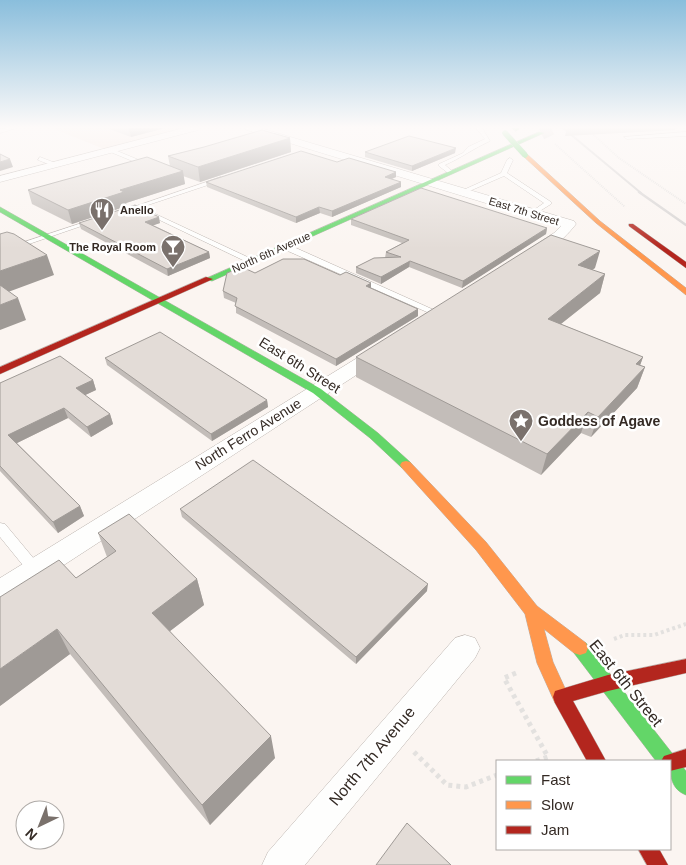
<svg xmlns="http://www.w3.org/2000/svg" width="686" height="865" viewBox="0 0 686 865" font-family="Helvetica,sans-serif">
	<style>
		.built { fill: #f6e9e0 }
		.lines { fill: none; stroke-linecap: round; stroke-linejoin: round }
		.secondary-tunnel { stroke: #d3ccc8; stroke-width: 14; stroke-dasharray: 14 7; stroke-linecap: butt }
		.lane-casing { stroke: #bab2ad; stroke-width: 1 }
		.street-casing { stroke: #bab2ad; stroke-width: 1 }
		.fast-casing { stroke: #bab2ad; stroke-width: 1 }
		.slow-casing { stroke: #bab2ad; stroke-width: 1 }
		.jam-casing { stroke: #bab2ad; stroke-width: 1 }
		.path-far2 { stroke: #e3e1df; stroke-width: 2; stroke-dasharray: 1 1; stroke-linecap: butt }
		.path-far1 { stroke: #e3e1df; stroke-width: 4; stroke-dasharray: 3 3; stroke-linecap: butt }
		.path { stroke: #e3e1df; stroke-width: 5; stroke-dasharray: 4 4; stroke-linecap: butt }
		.lane { fill: #fefefd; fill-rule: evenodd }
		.street { fill: #fefefd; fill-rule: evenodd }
		.fast { fill: #63d668; fill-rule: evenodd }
		.slow { fill: #ff974d; fill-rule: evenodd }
		.jam { fill: #b3261e; fill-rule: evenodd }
		.rail-far1 { stroke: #d6d3d2; stroke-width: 2 }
		.rail { stroke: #d6d3d2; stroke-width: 2.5 }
		.fast-bridge-casing { stroke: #bfc0c4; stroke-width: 6; stroke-linecap: butt }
		.fast-bridge { stroke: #63d668; stroke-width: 5.5 }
		.wall { fill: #c3bdb9 }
		.shaded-wall { fill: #9f9a96 }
		.building { fill: #e3dcd7; stroke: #9f9a96 }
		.labels { text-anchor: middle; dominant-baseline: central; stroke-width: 5; stroke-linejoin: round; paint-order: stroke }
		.far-poi-label { font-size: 11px; font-weight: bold; fill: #342a24; stroke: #fff; text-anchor: start }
		.far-street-label { font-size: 11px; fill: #342a24; stroke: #fff }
		.street-label { font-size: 14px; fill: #342a24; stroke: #fff }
		.poi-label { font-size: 14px; font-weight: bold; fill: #342a24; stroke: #fff; text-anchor: start }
		.near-street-label { font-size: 16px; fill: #342a24; stroke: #fff }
	</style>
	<rect width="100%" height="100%" fill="#fbf5f1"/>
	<path class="built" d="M52,128H195L109,151Z"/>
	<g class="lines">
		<path class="secondary-tunnel" d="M541,133L551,128"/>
		<defs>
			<path id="lane" d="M7,128H17L0,133V129Z
				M476,128H482L490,141C474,148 461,158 445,165L452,171V173H448L439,166V164L463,153L468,147L485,139Z
				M686,132V136L627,139L624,137Z
				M110,148L151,165L152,166L147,167L108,151Z
				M40,157L58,164L59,165L56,167L38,160Z
				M510,158L513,160L507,173L551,202V204L535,214H531V212L544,203L504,176L465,193H461V191L501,173L507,160Z
				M221,177L224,179L223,180L127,212L122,211Z
				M145,211H149L256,261L249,263L145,213Z
				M91,220L96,221L0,254V250Z
				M281,244H287L443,314L442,316H436L281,248Z
				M0,523L5,524L40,566L42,570L40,574L35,576L30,574L0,537Z"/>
			<path id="street" d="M184,128H200L198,130L0,182V176Z
				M245,128H260L574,221L576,224C567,236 543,260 528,256L526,253L528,250L554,233L561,226L247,130Z
				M381,346L387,347L390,351L387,355L10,600L0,604V578L375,347Z
				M465,635L475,638L480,648L475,658L305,865H262L268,852L455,638Z"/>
			<path id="fast" d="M512,128H518L519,129L516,131Z
				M539,132L544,133L212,281L205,279Z
				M0,207L321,389L378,433L410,462L412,465L410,468H402L370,438L313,393L0,212Z
				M580,641L586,643L686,771V795C671,789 670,776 670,761H656L574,653L572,648L574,643Z"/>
			<path id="slow" d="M523,154H527L600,221L686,288V295L596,223L523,156Z
				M406,461L410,462L486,542L537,606L586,643L588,648L586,653L580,655L574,653L544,629L553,662L569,697L567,703L561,705L555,703L537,663L525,614L476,550L402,468L400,465L402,462Z"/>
			<path id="jam" d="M629,224H633L686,262V268L629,226Z
				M206,277L213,279L0,374V367Z
				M686,659V673L608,691L573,701L606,761H587L555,703L553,697L555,691L608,675Z
				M686,749V767L670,771V761H661L664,756Z
				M638,849H659L668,865H647Z"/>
		</defs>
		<use href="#lane" class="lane-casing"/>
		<use href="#street" class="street-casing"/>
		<use href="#fast" class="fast-casing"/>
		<use href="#slow" class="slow-casing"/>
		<use href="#jam" class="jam-casing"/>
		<path class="path-far2" d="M586,128L619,158L686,204
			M555,144L625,207"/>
		<path class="path-far1" d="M614,639L625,635H654L686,624"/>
		<path class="path" d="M516,673L504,678L548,757L536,761
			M414,752L447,785L466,787L497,775"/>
		<use href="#lane" class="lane"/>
		<use href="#street" class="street"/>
		<use href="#fast" class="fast"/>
		<use href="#slow" class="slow"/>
		<use href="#jam" class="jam"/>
		<path class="rail-far1" d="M563,128L641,193"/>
		<path class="rail" d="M639,192L686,225"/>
		<defs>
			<path id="fast-bridge" d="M505,133L525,155"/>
		</defs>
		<use href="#fast-bridge" class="fast-bridge-casing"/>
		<use href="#fast-bridge" class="fast-bridge"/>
	</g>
	<path class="wall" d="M107,128H165L131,137Z
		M567,128H676L675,130L565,136Z
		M290,138L291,152L200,182L183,176L185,184L126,203L127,206L72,224L32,204L28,190L170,166L168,156L204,147Z
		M365,152L455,153L412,171L365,157Z
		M337,162L396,172V177L392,179L401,187L332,217L320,213L296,223L207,187L206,182Z
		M351,219L547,228L546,234L462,288L409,267L381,284L356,273V267L385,258L386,252L402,243L351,225Z
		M79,223H160L153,225L209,252L210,258L168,276L81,229Z
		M595,268L592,270L605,274L600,293L561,324L643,357L640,365L645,367L637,388L591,437L581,433L541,475L356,377V357Z
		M255,273L340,275L371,283V288L418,309V316L336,366L236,313V303L224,298L223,291Z
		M105,358L267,400L268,407L212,441L107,365Z
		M93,380L96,390L85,395L110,414L113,424L91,437L68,418L17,443L80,506L84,516L58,533L0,471V383Z
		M180,509L427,591L356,664L182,517Z
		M98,533L197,579L204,605L170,631L275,758L210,825L70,654L0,706L76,578L107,557Z"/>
	<path class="shaded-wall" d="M129,128H165L131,137Z
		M290,138L291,152L200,182L198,167Z
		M456,148L455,153L412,171V166Z
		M10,159L13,167L0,171V162Z
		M183,171L185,184L126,203L127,206L72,224L68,210L120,190Z
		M396,172V177L384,182L385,177Z
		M401,182V187L332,217V211Z
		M319,207L320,213L296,223V217Z
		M159,217L160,223L146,228L145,222Z
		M547,228L546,234L462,288L463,281Z
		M600,251L595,268L573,284L578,265Z
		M209,252L210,258L168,276L167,269Z
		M47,255L54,275L0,295V271Z
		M410,261L409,267L381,284V277Z
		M605,274L600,293L543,338L548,319Z
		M371,283V290L366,286Z
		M18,298L26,320L0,330V305Z
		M418,309V316L336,366V359Z
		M643,357L636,377V364Z
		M645,367L637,388L591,437L598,417Z
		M93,380L96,390L79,398L76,388Z
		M267,400L268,407L212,441L211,434Z
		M64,408L68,418L13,445L8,435Z
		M588,412L581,433L541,475L547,454Z
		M110,414L113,424L91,437L87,427Z
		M80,506L84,516L58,533L53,522Z
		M197,579L204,605L161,638L152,613Z
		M428,584L427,591L356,664V657Z
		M57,629L70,654L0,706V669Z
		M271,736L275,758L210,825L202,805Z"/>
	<path class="building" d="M262,130L290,138L198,167L168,156L204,147Z
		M409,136L456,148L412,166L365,152Z
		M301,151L337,162L349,158L396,172L385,177L401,182L332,211L319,207L296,217L206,182Z
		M0,154L10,159L0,162Z
		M147,157L183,171L120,190L124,192L68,210L28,190Z
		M421,188L547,228L463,281L410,261L381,277L356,267L374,258L401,257L386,252L409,240L351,219Z
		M135,205L159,217L145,222L209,252L167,269L79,223Z
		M7,232L14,234L47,255L0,271V234Z
		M551,235L600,251L578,265L605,274L548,319L643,357L636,364L645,367L598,417L588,412L547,454L356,357Z
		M283,259H304L340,275L346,272L371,283L366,286L418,309L336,359L235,306L237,298L223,291L227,273L242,267L255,273Z
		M0,285L18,298L0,305Z
		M160,332L267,400L211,434L105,358Z
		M60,356L93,380L76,388L110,414L87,427L64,408L8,435L80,506L53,522L0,466V383Z
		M253,460L428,584L356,657L180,509Z
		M129,514L197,579L152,613L271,736L202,805L57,629L0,669V597L59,560L76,578L116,551L98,533Z
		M407,823L451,865H376Z"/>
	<linearGradient id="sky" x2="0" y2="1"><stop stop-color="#8abedc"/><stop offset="0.51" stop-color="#fdfaf9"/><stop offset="1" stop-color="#fdfaf9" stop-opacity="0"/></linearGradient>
	<rect width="686" height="249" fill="url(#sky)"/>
	<defs>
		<symbol id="restaurant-pin" viewBox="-11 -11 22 30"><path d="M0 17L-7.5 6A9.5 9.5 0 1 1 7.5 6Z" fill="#7a716c" stroke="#fff"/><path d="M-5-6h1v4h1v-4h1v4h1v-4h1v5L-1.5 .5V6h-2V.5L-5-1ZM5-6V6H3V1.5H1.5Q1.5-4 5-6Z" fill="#fff"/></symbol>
		<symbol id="bar-pin" viewBox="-11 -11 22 30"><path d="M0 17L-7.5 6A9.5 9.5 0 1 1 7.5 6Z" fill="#7a716c" stroke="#fff"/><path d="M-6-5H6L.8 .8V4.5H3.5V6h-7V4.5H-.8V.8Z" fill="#fff"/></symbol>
		<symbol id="sight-pin" viewBox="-11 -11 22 30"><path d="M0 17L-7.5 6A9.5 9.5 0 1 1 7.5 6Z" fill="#7a716c" stroke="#fff"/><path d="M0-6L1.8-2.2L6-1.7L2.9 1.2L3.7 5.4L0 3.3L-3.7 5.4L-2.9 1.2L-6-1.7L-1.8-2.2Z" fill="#fff"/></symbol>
	</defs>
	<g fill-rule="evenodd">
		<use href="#restaurant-pin" x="88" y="196" width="28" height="38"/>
		<use href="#bar-pin" x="159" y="233" width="28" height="38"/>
		<use href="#sight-pin" x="507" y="407" width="28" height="38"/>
	</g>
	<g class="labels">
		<g class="far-poi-label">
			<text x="120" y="210">Anello</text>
			<text x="156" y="247" text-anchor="end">The Royal Room</text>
		</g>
		<g class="far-street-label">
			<text transform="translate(524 211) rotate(17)">East 7th Street</text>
			<text transform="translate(271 252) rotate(-24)">North 6th Avenue</text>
		</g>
		<g class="street-label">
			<text transform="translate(300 365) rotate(32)">East 6th Street</text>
			<text transform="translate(248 434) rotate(-32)">North Ferro Avenue</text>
		</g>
		<g class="poi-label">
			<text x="538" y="421">Goddess of Agave</text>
		</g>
		<g class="near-street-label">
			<text transform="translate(626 683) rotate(51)">East 6th Street</text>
			<text transform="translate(372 756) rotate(-50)">North 7th Avenue</text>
		</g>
	</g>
	<rect x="496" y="760" width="175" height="90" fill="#ffffff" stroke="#aeaaa7"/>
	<rect x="506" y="776" width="25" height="8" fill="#63d668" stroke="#aeaaa7"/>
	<text x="541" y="785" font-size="15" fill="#342a24">Fast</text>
	<rect x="506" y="801" width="25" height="8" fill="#ff974d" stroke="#aeaaa7"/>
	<text x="541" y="810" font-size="15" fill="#342a24">Slow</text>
	<rect x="506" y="826" width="25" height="8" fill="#b3261e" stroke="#aeaaa7"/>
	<text x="541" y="835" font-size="15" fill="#342a24">Jam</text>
	<g transform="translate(40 825) rotate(223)"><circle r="24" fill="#ffffff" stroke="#aeaaa7"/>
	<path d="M0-4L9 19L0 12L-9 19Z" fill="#7a716c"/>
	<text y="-8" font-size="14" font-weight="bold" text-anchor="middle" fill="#342a24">N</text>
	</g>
</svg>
